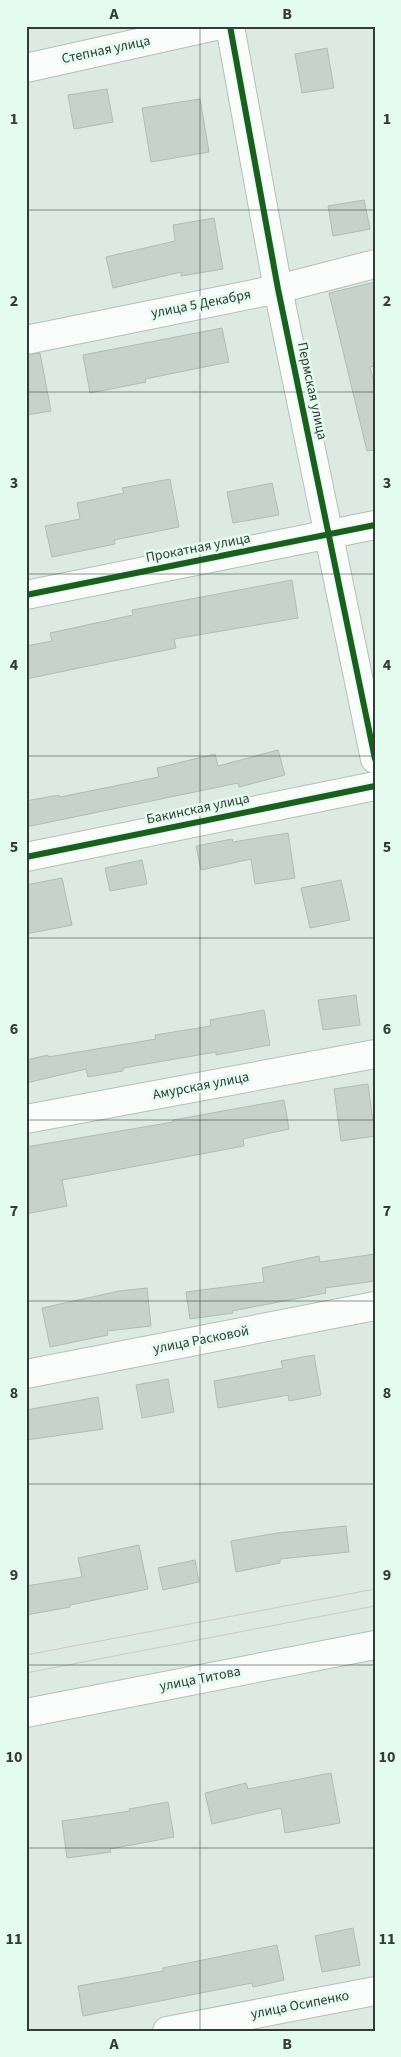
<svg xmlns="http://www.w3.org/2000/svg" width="401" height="2057" viewBox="0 0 401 2057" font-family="'Source Sans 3',sans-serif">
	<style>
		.building { fill: #c8d2cd; stroke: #b2bcb7 }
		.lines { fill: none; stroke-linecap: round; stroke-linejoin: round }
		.street-casing { stroke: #b5bfba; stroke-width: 30 }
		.secondary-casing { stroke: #b5bfba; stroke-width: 30 }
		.street { stroke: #fafcfb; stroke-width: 28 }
		.secondary { stroke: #fafcfb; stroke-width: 28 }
		.tram { stroke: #c9cbca; stroke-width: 1 }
		.cycleway-casing { stroke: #e4fcef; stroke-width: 9 }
		.cycleway { stroke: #1b5e20; stroke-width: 6 }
		.grid { fill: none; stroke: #323b36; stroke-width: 1; stroke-opacity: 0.55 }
		.labels { text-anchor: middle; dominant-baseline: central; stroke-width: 5; stroke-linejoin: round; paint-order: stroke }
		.street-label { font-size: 14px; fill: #323b36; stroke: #e4fcef }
		.neatline { fill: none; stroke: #323b36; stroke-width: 2 }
		.grid-label { font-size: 16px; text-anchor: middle; font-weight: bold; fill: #323b36 }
	</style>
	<rect width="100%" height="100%" fill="#dde9e3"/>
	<path class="building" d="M327,48L334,88L302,93L295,54Z
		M107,89L113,122L74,129L68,95Z
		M200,99L209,152L151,162L142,108Z
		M364,200L370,229L333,236L328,206Z
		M214,218L223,269L181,276V272L113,288L106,257L175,241L173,225Z
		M375,282V366L370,367L375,386V450L367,451L329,293Z
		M222,328L229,362L145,379L146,382L90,393L83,355Z
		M40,353L51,411L26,415V355Z
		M170,479L179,527L114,540L115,544L52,557L45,526L80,519L77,503L124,493L122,488Z
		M272,483L279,515L233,523L227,492Z
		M292,580L298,618L174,639L176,648L26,679V646L52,641L50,633L133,615L132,610Z
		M278,750L285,775L239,787L238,783L26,827V801L59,795L60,797L159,777L157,768L215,754L218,766Z
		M288,833L295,878L255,884L251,859L201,870L196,846L232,839L233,842Z
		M142,860L147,884L110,891L105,868Z
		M62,878L72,925L26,934V885Z
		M341,880L350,920L310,928L301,888Z
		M356,995L360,1025L323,1030L318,1000Z
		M264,1010L270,1045L216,1055V1052L123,1068V1071L88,1077L86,1069L26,1083V1060L48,1055V1057L156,1039L155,1035L211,1026L210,1020Z
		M368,1084L375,1136L341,1141L334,1089Z
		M284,1100L289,1129L243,1139L244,1146L62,1180L67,1206L26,1214V1147L173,1122V1120Z
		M375,1254V1281L325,1288L326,1293L232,1311L233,1313L190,1319L186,1292L264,1282L262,1268L319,1256L320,1262Z
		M147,1288L151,1326L107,1331L108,1335L50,1347L42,1308L119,1291Z
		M314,1355L321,1395L289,1401L288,1395L218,1408L214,1381L283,1368L281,1361Z
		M168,1379L174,1412L142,1418L136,1385Z
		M98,1397L103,1429L26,1440V1410Z
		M346,1526L349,1552L280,1559V1563L236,1572L231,1541L277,1533Z
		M139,1545L148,1589L70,1605V1607L26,1615V1586L82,1577L78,1558Z
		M195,1560L199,1582L163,1590L158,1568Z
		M331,1773L340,1823L285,1833L281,1808L212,1824L205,1793L246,1783L248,1789Z
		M168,1802L174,1837L110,1849L111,1852L67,1858L62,1821L130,1811L129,1809Z
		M353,1928L360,1965L322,1972L315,1936Z
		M277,1945L284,1980L253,1987L252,1983L83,2016L78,1986L163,1971V1968Z"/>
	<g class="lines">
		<defs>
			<path id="street" d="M26,68L215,26
				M26,340L278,289L375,264
				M26,595L375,525
				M26,857L375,786
				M26,1119L375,1054
				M26,1374L375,1306
				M167,2031L375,1991"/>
			<path id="secondary" d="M230,26L278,289L375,759
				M26,1713L375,1645"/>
		</defs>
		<use href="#street" class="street-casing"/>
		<use href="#secondary" class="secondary-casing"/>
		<use href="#street" class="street"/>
		<use href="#secondary" class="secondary"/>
		<path class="tram" d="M26,1655L375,1589
			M26,1673L375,1606"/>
		<defs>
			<path id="cycleway" d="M230,26L278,289L375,759
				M26,595L375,525
				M26,857L375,786"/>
		</defs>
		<use href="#cycleway" class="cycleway-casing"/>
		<use href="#cycleway" class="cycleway"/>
	</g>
	<path class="grid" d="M200,26V2031M26,210H375M26,392H375M26,574H375M26,756H375M26,938H375M26,1120H375M26,1301H375M26,1484H375M26,1665H375M26,1848H375"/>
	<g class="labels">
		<g class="street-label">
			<text transform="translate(106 50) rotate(-12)">Степная улица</text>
			<text transform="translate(201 304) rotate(-11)">улица 5 Декабря</text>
			<text transform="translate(312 391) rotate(78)">Пермская улица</text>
			<text transform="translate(198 548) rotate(-11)">Прокатная улица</text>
			<text transform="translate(198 809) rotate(-12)">Бакинская улица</text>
			<text transform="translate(201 1086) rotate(-11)">Амурская улица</text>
			<text transform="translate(201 1340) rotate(-11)">улица Расковой</text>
			<text transform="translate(200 1679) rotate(-11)">улица Титова</text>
			<text transform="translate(300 2005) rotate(-11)">улица Осипенко</text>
		</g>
	</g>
	<rect width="401" height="2057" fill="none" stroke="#e4fcef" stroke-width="55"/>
	<rect x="28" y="28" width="346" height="2002" class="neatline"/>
	<g class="grid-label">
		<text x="114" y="19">A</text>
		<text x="287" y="19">B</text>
		<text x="14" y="124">1</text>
		<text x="387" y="124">1</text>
		<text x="14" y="306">2</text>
		<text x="387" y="306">2</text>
		<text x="14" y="488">3</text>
		<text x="387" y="488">3</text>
		<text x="14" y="670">4</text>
		<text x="387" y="670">4</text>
		<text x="14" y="852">5</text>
		<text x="387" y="852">5</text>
		<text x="14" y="1034">6</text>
		<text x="387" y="1034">6</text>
		<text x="14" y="1216">7</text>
		<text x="387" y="1216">7</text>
		<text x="14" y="1398">8</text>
		<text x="387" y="1398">8</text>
		<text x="14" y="1580">9</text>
		<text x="387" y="1580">9</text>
		<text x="14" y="1762">10</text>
		<text x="387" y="1762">10</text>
		<text x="14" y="1944">11</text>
		<text x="387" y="1944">11</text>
		<text x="114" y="2049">A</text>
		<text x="287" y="2049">B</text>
	</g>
</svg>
